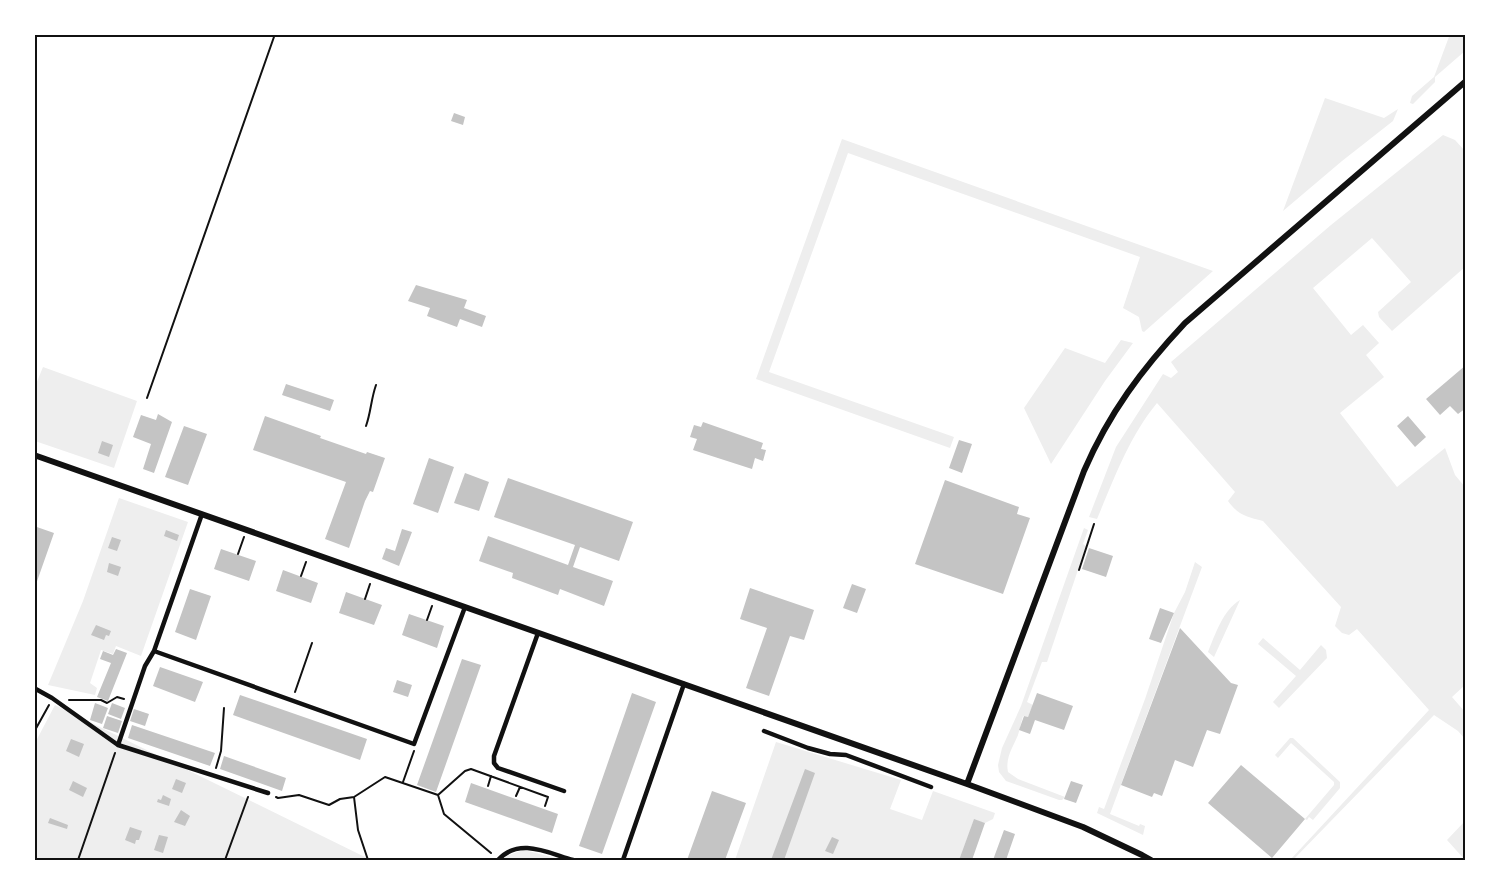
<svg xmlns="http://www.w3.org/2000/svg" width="1500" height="895" viewBox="0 0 1500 895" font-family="'IBM Plex Sans',sans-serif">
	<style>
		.green { fill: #eee }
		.building { fill: #c4c4c4 }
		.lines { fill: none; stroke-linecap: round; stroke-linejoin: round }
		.path { stroke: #111; stroke-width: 2 }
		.service { stroke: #111; stroke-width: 4.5 }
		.minor { stroke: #111; stroke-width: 6 }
		.neatline { fill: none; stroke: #111; stroke-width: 2 }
	</style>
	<rect width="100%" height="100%" fill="#fff"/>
	<path class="green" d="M1450,34L1465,35V51L1435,77V82L1413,104L1410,103L1412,96L1434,77Z
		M1325,98L1384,118L1398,109L1393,121L1342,161L1283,211Z
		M1443,135L1455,140L1465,151V267L1392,331L1379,317L1378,312L1411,282L1372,238L1313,288L1351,335L1363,325L1379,343L1366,355L1384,377L1340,413L1397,487L1445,448L1455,475L1465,487V685L1452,697L1465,712V739L1458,731L1434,715L1293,860L1291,859L1429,710L1357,629L1349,635L1342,633L1335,626L1341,607L1263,521C1247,517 1238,515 1228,501L1235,492L1157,403C1129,437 1114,479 1097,519L1089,517L1116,447L1163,374L1171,378L1178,372L1171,362L1331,225Z
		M842,139L1213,271L1144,332L1142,331L1139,317L1123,308L1140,257L848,153L769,372L954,437L950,448L756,379Z
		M1121,340L1133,343L1105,381L1051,464L1024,408L1065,348L1105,363Z
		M43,367L137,401L114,468L35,441L34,389Z
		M119,498L188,522L141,656L116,646L113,654L101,650L90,683L97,688L95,695L48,685L83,601Z
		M1084,528L1088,530L1083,544L1086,546L1047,662H1042L1027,702L1033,705L1028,717L1023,716C1021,722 1020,729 1018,735C1013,747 1005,758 1008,772L1018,779L1065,797L1062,800H1059L1006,781L999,772L998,765L1002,748L1021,706Z
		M1195,562L1202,567L1110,814L1139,826L1140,824L1145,826L1143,835L1097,813L1099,807L1104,809L1145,699L1174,613L1185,592Z
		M1240,600L1214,657L1208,652C1215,635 1223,610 1240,600Z
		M1263,638L1300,670L1321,645L1326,650L1327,658L1279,708L1273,702L1296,676L1258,644Z
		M55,705L371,860H35V743Z
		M1290,738H1293L1340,782V788L1313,820L1309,817L1307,820L1305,819L1334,785V782L1291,743L1278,758L1275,755Z
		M776,742L901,780L890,809L922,820L933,791L995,813L993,819L985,823L974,820L959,860H735Z
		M1465,821V860L1447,840Z
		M523,850L528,851L563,860H501L509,855Z"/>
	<path class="building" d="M454,113L465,117L463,125L451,121Z
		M416,285L467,300L464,308L486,316L482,327L460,319L457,327L427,316L430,308L408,301Z
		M1466,365V408L1458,414L1450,406L1440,415L1426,399Z
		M286,384L334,400L330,411L282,395Z
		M158,414L172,422L154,473L143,469L151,444L133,437L141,415L156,420Z
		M265,416L321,436L320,438L366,454L367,452L385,458L373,492L370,491L365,501L349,548L325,539L346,482L253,450Z
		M1408,416L1426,437L1415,447L1397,426Z
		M703,422L763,443L761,449L766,450L763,461L755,458L752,469L693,450L697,439L690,437L694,425L701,427Z
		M184,426L207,434L188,485L165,477Z
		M959,440L972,444L962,473L949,468Z
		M102,441L113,445L109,457L98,453Z
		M429,458L454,467L438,513L413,504Z
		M465,473L489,482L479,511L454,503Z
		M508,478L633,522L619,561L580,547L573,567L613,581L604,606L560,589L558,595L512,578L513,573L479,561L488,536L568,565L575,545L494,517Z
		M945,480L1019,507L1017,514L1030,518L1003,594L915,564Z
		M34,526L54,533L35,587H34Z
		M402,529L412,532L399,566L382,559L386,548L395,551Z
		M166,530L179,535L177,541L164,536Z
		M112,537L121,540L117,551L108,548Z
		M1089,548L1113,556L1106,577L1082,569Z
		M221,549L256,561L249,581L214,569Z
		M109,563L121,567L118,576L107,572Z
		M283,570L318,583L311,603L276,591Z
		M852,584L866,589L857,613L843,608Z
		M750,588L814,610L804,640L790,636L769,696L746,688L767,628L740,619Z
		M190,589L211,596L196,640L175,632Z
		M346,592L382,605L374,625L339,613Z
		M1160,608L1174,613L1161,643L1149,639Z
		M409,614L444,626L437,648L402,635Z
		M96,625L111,631L109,636L106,635L104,640L91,635Z
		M1180,628L1231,683L1238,685L1220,734L1207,730L1193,767L1175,760L1162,796L1154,793L1152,797L1121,785Z
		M116,649L127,653L108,701L97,697L111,663L100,659L103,651L113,655Z
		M462,659L481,665L436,792L417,785Z
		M160,667L203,682L195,702L153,686Z
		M397,680L412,685L408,697L393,692Z
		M632,693L656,702L602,854L579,846Z
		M1037,693L1073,706L1064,730L1035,720L1030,734L1019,730L1024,716L1028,717Z
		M240,695L367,739L360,760L233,715Z
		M95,703L108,708L102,724L90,720Z
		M112,703L125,708L121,719L108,714Z
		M134,709L149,714L145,726L130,721Z
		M107,716L122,721L118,733L103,728Z
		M132,725L215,753L210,766L128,738Z
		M71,739L84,744L79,757L66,751Z
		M224,756L286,778L282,791L220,769Z
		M1241,765L1305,819L1272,858L1208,803Z
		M805,769L815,773L784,860H771Z
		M176,779L186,783L182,793L172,789Z
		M73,781L87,788L83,797L69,790Z
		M1071,781L1083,785L1076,803L1064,799Z
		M471,783L558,814L552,833L465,802Z
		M712,791L746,803L725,860H687Z
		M163,795L171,799L169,806L157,802L158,799L161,800Z
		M181,810L190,816L185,826L174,822Z
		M50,818L68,825L67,829L48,823Z
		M974,819L985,823L972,860H959Z
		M130,827L142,831L139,840H136L135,844L125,840Z
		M1004,830L1015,834L1006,860H993Z
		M159,835L168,837L163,853L154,850Z
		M832,837L839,840L833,854L825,851Z"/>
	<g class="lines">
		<path class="path" d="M147,398L275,34
			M366,426C371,412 371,399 376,385
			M238,554L244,537
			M1079,570L1094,524
			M301,576L306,562
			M365,599L370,584
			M427,620L432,606
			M295,692L312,643
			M69,700H101L107,703L117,697L124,699
			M34,732L49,705
			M216,768L221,751L224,708
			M403,782L414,751
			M488,786L491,776
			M438,795L444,814L491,853
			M516,796L520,787
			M276,797L278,798L299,795L329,805L340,799L354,797L385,777L438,795L465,771L471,769L548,797L545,806
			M354,797L358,830L368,860
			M78,860L115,753
			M225,860L248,797"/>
		<path class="service" d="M538,633L494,756V763L498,768L564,791
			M154,651L414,744L465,607
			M34,688L52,698L118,745L268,793
			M764,731L808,748L830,754L846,755L931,787
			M118,745L145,666L154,651L202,514
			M498,860C519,837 548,853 573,860
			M623,860L684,684"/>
		<path class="minor" d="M34,455L967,784L1083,827L1142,855L1151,860
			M967,784L1084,471C1109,413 1142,369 1185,323L1466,81"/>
	</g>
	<rect width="1500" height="895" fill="none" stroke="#ffffff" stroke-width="72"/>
	<rect x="36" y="36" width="1428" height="823" class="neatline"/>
</svg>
